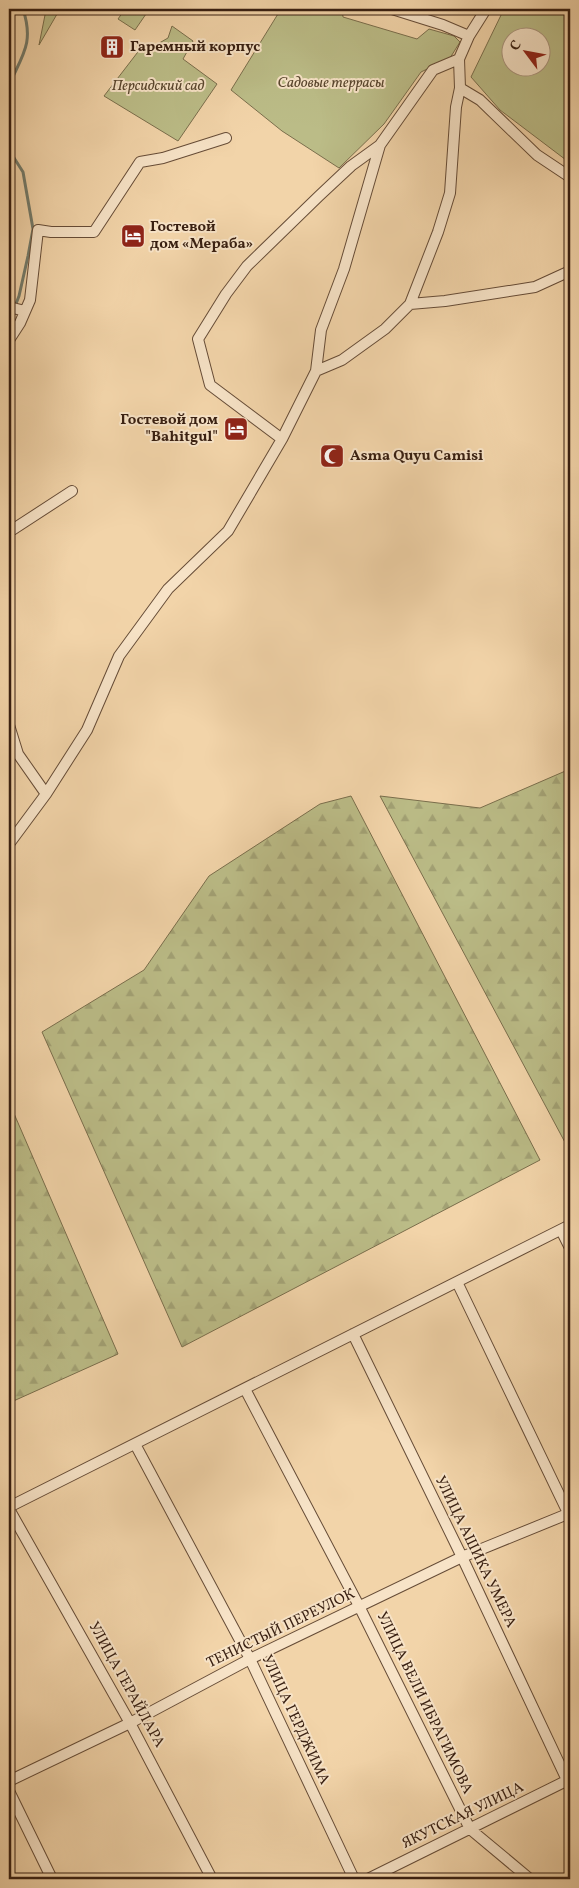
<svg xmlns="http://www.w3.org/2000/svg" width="579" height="1888" viewBox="0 0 579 1888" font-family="Vollkorn,serif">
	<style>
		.forest { fill: url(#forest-firs); stroke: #7a6e4c }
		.park { fill: #bbbc87; stroke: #7a6e4c; fill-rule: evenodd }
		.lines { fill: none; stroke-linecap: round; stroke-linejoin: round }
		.stream { stroke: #737b6b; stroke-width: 3 }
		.street-casing { stroke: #664c37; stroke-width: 12 }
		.street { stroke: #f7e3c7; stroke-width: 10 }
		.labels { text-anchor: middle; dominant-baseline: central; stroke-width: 4; stroke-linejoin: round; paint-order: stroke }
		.poi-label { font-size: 15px; font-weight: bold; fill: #381f11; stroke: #f7e3c7; text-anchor: start }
		.park-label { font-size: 15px; font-style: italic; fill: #59462e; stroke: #f7e3c7 }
		.street-label { font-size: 15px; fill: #381f11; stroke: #f7e3c7 }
	</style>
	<defs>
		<pattern id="forest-firs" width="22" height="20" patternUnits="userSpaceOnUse" patternTransform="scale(1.25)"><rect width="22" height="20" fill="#bbbc87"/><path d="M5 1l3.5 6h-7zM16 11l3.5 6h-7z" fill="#a2a174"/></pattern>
	</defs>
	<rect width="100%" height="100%" fill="#f2d4a9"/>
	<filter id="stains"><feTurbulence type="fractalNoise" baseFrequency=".004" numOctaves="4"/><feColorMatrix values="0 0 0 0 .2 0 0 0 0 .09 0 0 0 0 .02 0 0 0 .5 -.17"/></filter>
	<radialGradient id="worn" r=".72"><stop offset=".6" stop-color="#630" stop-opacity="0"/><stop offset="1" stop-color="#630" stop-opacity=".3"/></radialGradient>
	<path class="forest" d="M570,769V1147L568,1148L380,796L480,808Z
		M351,796L540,1160L182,1347L42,1032L144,970L209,876L320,804Z
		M9,1102L118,1354L9,1403Z"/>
	<path class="park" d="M44,9H60L39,45L45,15Z
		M125,9H138L146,14L135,30L118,19Z
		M281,9H342L343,17L417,39L429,29L454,36L460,42L450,58L421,72L384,124L339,168L282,131L231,90Z
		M504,9H570V163L500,110L471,77ZM512,38H542V68H512Z
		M172,26L193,41L183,59L217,84L178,141L104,96L144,44L154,46L168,38Z"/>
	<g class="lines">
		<path class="stream" d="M9,85C23,54 34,43 23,9
			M9,150L23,172L33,229L28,256L19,296L9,322"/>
		<defs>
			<path id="street" d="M392,9L443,25L469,36
				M460,88L480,100L537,155L570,177
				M410,304L445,301L535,287L570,271
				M9,307L25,311
				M9,340L20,323L30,300L38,230L51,232H94L140,162L163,158L226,138
				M316,371L342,360L385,329L410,304L438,232L450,193L456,107L460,88L459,59
				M282,439L210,385L198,339L226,294L247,266L319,196L351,166L380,145
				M9,532L72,491
				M9,725L18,754L46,794
				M9,844L46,794L87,730L119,656L168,589L228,531L282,439L316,371L321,330L344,269L380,145L433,70L459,59L469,36L486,9
				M561,1230L570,1248
				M457,1282L570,1517
				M353,1334L462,1557L567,1780L570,1783
				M245,1389L359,1606L470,1829L530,1879
				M135,1444L250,1659L354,1879
				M9,1507L570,1225
				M9,1509L130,1723L212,1879
				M9,1781L130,1723L250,1659L462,1557L570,1513
				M9,1791L52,1879
				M368,1879L570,1779"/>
		</defs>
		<use href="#street" class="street-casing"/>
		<use href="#street" class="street"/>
	</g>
	<defs>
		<symbol id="building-square" viewBox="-11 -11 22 22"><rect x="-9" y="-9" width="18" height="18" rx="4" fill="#8f2418" stroke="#f7e3c7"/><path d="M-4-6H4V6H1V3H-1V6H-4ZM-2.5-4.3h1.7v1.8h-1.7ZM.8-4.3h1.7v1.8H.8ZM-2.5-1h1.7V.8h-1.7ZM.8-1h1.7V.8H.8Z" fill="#fff"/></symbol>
		<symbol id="hotel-square" viewBox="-11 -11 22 22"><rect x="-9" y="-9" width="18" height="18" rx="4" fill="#8f2418" stroke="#f7e3c7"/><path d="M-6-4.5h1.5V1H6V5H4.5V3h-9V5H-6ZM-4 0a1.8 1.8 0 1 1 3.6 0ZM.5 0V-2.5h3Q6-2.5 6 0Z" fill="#fff"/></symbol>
		<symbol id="mosque-square" viewBox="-11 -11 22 22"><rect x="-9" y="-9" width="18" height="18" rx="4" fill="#8f2418" stroke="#f7e3c7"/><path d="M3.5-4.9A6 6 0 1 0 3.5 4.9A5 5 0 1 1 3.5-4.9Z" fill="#fff"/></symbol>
	</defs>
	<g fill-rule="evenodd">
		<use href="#building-square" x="98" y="33" width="28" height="28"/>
		<use href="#hotel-square" x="119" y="222" width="28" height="28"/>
		<use href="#hotel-square" x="222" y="415" width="28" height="28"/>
		<use href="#mosque-square" x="318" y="442" width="28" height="28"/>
	</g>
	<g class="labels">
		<g class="poi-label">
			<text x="130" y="47">Гаремный корпус</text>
			<text x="150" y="227">Гостевой<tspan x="150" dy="17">дом «Мераба»</tspan></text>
			<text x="218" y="420" text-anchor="end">Гостевой дом<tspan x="218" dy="17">"Bahitgul"</tspan></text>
			<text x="350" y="456">Asma Quyu Camisi</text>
		</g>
		<g class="park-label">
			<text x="331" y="83">Садовые террасы</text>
			<text x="158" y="86">Персидский сад</text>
		</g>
		<g class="street-label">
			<text transform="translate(475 1552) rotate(64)">УЛИЦА АШИКА УМЕРА</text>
			<text transform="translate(281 1629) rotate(-26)">ТЕНИСТЫЙ ПЕРЕУЛОК</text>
			<text transform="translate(126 1685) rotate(61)">УЛИЦА ГЕРАЙЛАРА</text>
			<text transform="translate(424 1703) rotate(64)">УЛИЦА ВЕЛИ ИБРАГИМОВА</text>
			<text transform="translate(295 1720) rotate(65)">УЛИЦА ГЕРДЖИМА</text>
			<text transform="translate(463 1816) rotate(-26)">ЯКУТСКАЯ УЛИЦА</text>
		</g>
	</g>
	<rect width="579" height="1888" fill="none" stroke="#f2d4a9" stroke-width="30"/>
	<rect x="10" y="10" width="559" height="1868" fill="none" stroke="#381f11" stroke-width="2.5"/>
	<rect x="15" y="15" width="549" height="1858" fill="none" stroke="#381f11"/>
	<g transform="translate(526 52) rotate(302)"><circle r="24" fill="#f7e3c7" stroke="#ab957e"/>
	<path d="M0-4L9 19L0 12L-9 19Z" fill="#8f2418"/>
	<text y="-8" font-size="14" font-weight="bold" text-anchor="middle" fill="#381f11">С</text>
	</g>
	<rect width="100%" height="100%" filter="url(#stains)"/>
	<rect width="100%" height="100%" fill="url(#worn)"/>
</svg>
